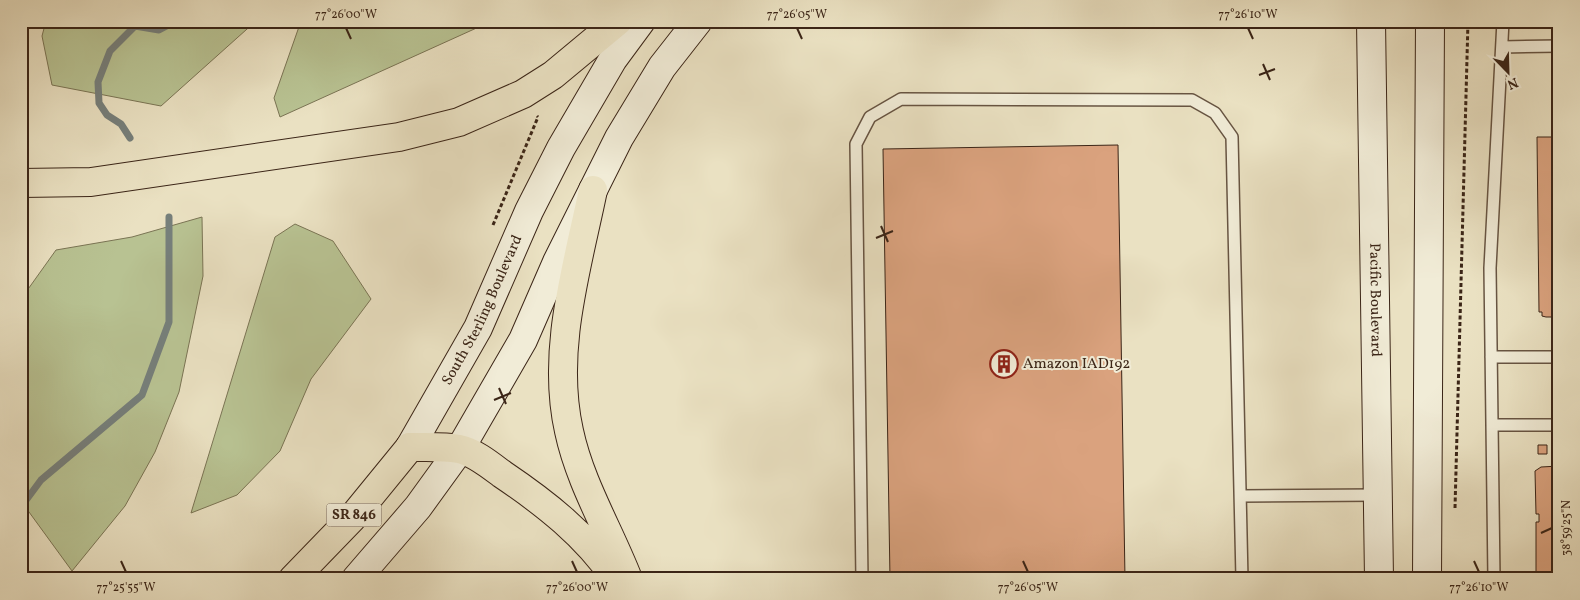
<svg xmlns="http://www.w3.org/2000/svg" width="1580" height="600" viewBox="0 0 1580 600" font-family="Vollkorn,serif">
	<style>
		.green { fill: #b8c292; stroke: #7a7454 }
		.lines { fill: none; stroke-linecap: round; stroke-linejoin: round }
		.stream { stroke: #767f7b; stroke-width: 7 }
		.building { fill: #daa27e; stroke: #3b2517 }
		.lane-casing { stroke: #675442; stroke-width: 14 }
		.secondary-casing { stroke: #3b2517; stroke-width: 30 }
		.primary-casing { stroke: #3b2517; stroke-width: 30 }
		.highway-casing { stroke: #3b2517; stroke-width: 30 }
		.path { stroke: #3b2517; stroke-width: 3; stroke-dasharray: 4 2.5; stroke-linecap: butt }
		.lane { stroke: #f1ecd7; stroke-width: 11 }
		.secondary { stroke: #f1ecd7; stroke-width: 28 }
		.primary { stroke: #eae1c2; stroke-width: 28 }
		.highway { stroke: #eae1c2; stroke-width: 28 }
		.ticks { fill: none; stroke: #3b2517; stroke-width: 2 }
		.labels { text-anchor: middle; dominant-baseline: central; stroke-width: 4; stroke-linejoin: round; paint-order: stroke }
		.shield { fill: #f1ecd7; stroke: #726151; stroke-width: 1 }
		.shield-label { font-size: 14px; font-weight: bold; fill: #3b2517 }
		.street-label { font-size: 15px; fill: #3b2517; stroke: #f1ecd7 }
		.poi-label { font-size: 15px; fill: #3b2517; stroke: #f1ecd7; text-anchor: start }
		.neatline { fill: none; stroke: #3b2517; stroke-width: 2 }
		.ticks-label { font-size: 12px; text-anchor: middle; fill: #3b2517 }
	</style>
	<rect width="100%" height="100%" fill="#eae1c2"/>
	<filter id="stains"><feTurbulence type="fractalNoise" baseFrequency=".004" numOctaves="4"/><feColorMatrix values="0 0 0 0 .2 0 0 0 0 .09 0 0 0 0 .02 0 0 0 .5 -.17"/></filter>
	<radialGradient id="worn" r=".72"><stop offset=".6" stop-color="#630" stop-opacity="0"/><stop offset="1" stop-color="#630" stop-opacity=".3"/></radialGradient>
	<path class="green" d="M46,21H256L161,106L52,85L42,36Z
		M301,21H492L280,117L274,98Z
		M202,217L203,276L179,392L155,452L125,506L72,571L21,501V299L56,250L132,237Z
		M295,224L333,241L371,299L311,379L280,451L237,495L191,513L275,237Z"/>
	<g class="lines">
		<path class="stream" d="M130,138L121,124L107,115L99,103L98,82L110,51L135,26L159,30L176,21
			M21,507L41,480L142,395L169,322V217"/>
	</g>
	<path class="building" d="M1537,137H1559V317H1546L1542,316V312H1539Z
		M1118,145L1125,579H890L883,149Z
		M1538,445H1547V454H1538Z
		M1559,466V579H1536V522H1539V514H1536L1535,471L1541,467Z"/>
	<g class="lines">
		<defs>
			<path id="lane" d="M1502,47L1559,46
				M1491,357H1559
				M1492,425H1559
				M1242,496L1377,495
				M862,579L856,144L870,117L901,99L1192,100L1215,113L1232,137L1242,579
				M1494,579L1490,268L1503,21"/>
			<g id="secondary">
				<path id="s1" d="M1371,21L1379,579"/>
				<path id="s2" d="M410,447L478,328L529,211L561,148L613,59L641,21"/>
				<path d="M356,579L418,507L460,449L523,340L557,262L619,138L662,67L698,21"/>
				<path d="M1427,579L1430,21"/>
			</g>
			<path id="primary" d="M293,579L352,518L410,447"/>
			<path id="highway" d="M21,183L91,182L399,137L459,122L523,94L553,75L618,21
				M593,190C577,268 551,351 569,431C580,483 609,530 628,579
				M410,447C425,447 444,446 459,449C474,452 490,465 502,474C545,503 586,535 616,579"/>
		</defs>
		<use href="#lane" class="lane-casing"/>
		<use href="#secondary" class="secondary-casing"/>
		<use href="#primary" class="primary-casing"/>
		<use href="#highway" class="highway-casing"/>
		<path class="path" d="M493,225L538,117L537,116
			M1455,508L1468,21
			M261,579L268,573"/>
		<use href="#lane" class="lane"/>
		<use href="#secondary" class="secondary"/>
		<use href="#primary" class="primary"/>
		<use href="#highway" class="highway"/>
	</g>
	<path class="ticks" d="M346,28L351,39M797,28L802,39M1248,28L1253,39M1263,64L1270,80M1259,75L1275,69M881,226L888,242M876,238L893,231M499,388L506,404M494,400L511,393M1541,533L1552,528M121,561L126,572M572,561L577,572M1023,561L1028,572M1474,561L1479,572"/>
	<defs>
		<symbol id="building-ring" viewBox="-11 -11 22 22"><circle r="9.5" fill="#f1ecd7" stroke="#8f2418" stroke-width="1.5"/><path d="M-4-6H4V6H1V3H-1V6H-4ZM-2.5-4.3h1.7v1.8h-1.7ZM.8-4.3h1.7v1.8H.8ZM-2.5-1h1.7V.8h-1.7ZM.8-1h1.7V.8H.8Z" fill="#8f2418"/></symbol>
	</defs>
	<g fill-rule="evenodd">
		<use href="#building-ring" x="988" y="348" width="32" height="32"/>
	</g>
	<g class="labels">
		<rect class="shield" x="326.5" y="503.5" width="55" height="23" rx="4"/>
		<g class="shield-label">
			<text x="354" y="515">SR 846</text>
		</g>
		<g class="street-label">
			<text stroke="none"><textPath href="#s1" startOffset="279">Pacific Boulevard</textPath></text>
			<text stroke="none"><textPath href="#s2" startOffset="155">South Sterling Boulevard</textPath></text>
		</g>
		<g class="poi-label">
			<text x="1023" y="364">Amazon IAD192</text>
		</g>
	</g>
	<rect width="1580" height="600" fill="none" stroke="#eae1c2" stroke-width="55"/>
	<g transform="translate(1508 72) rotate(157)" stroke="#f1ecd7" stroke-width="4" paint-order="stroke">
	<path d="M0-4L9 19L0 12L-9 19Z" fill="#3b2517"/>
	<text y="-8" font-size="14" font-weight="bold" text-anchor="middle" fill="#3b2517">N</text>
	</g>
	<rect x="28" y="28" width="1524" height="544" class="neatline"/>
	<g class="ticks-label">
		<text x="346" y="18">77°26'00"W</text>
		<text x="797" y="18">77°26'05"W</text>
		<text x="1248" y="18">77°26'10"W</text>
		<text transform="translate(1566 528) rotate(-90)" y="4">38°59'25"N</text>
		<text x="126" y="591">77°25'55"W</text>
		<text x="577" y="591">77°26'00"W</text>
		<text x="1028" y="591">77°26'05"W</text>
		<text x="1479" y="591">77°26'10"W</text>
	</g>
	<rect width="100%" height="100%" filter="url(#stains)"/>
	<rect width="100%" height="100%" fill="url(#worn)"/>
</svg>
